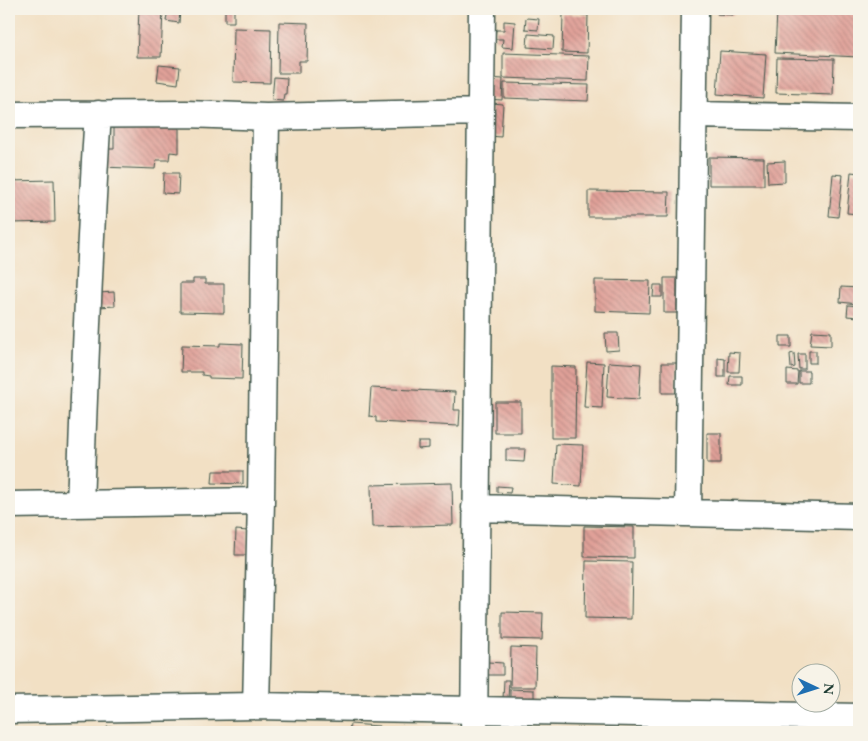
<svg xmlns="http://www.w3.org/2000/svg" width="868" height="741" viewBox="0 0 868 741" font-family="'EB Garamond',serif">
	<style>
		.building { fill: url(#building-back-hatch) }
		.lines { fill: none; stroke-linecap: round; stroke-linejoin: round }
		.minor-casing { stroke: #3f554a; stroke-width: 29 }
		.minor { stroke: #fff; stroke-width: 26 }
	</style>
	<defs>
		<pattern id="building-back-hatch" width="6" height="6" patternUnits="userSpaceOnUse" patternTransform="scale(1.25)"><rect width="6" height="6" fill="#e1a199"/><path d="M-1 5l2 2M0 0l6 6M5-1l2 2" fill="none" stroke="#b6847e"/></pattern>
	</defs>
	<rect width="100%" height="100%" fill="#f7f3e8"/>
	<filter id="ink" filterUnits="userSpaceOnUse"><feTurbulence type="fractalNoise" baseFrequency=".02" numOctaves="2"/><feDisplacementMap in="SourceGraphic" scale="10" xChannelSelector="R" yChannelSelector="G"/><feConvolveMatrix kernelMatrix="1 2 1 2 8 2 1 2 1" color-interpolation-filters="sRGB"/></filter>
	<filter id="wash" filterUnits="userSpaceOnUse"><feTurbulence type="fractalNoise" baseFrequency=".0096" numOctaves="4" result="noise"/><feDisplacementMap in="SourceGraphic" scale="20" xChannelSelector="R" yChannelSelector="G"/><feGaussianBlur stdDeviation="1.12" result="paint"/><feColorMatrix in="noise" values="0 0 0 0 0 0 0 0 0 0 0 0 0 0 0 0 0 1.4 0 .05"/><feComposite in="paint" operator="in"/></filter>
	<g filter="url(#wash)">
		<rect width="100%" height="100%" fill="#f2e0c4"/>
		<g id="blocks">
			<path class="building" d="M139,9H163L161,57H137Z
				M168,9H180L179,23L166,21Z
				M225,9H234V22H225Z
				M718,9H734L733,15L717,14Z
				M777,11L859,14V57L775,53Z
				M563,14L588,15L587,53L562,52Z
				M526,18L539,19L538,30L525,29Z
				M504,21L515,22L513,48L502,47L503,39H495L496,30H504Z
				M279,22L308,23L307,61H299V73H278Z
				M234,28L271,29L270,83L233,82Z
				M528,34L554,36L553,49L527,47Z
				M720,51L766,54L763,98L717,94Z
				M503,53L589,56L588,81L503,78Z
				M777,58L834,59L833,95L776,93Z
				M159,65L180,67L178,84L157,81Z
				M274,77L287,78L286,94H284L283,101L272,100Z
				M489,78L503,79L502,100L487,99Z
				M504,83L589,85L588,101L504,98Z
				M492,103L503,104L501,137L490,136Z
				M114,123L179,125V153L170,152L169,160H156L155,169L101,167V149H114Z
				M709,157L764,158V185H709Z
				M785,161V182L768,183L767,162Z
				M851,172L859,173V214L847,213Z
				M164,173H179L178,194L163,193Z
				M833,174L843,175L838,217L829,216Z
				M54,180L55,222L10,223L9,181Z
				M588,191L669,192L668,217H588Z
				M664,278H677V313H664Z
				M193,279H205V284H224V313L180,312V283H193Z
				M595,280L650,281L649,313L595,311Z
				M654,285H662V297H653Z
				M841,287L859,288L858,304L840,302Z
				M114,292L115,306L99,307V293Z
				M848,305L859,306V317L847,316Z
				M812,331L831,332V346L810,345Z
				M605,333H618L619,350L606,351Z
				M780,336H791V347H780Z
				M220,343L243,344L242,379L209,378V376L202,375V372H181L182,345L220,346Z
				M809,351H816V363H809Z
				M729,352L740,353L739,372H728Z
				M794,353L795,367L791,368L790,354Z
				M798,354H805V369H799Z
				M718,358L725,359V377H718Z
				M587,362L604,363L602,408L584,407Z
				M609,362L641,364L639,399L607,397Z
				M662,363H677L676,393H662Z
				M551,366L576,367L575,438H551Z
				M787,370L798,371L797,384H787Z
				M799,371H809V383H799Z
				M730,376H742V385H729Z
				M371,388L455,392L454,410H460L459,426L376,422V417L369,416Z
				M495,402H521V433H495Z
				M707,433H721V463H707Z
				M418,442H429V448L418,449Z
				M556,444L583,445L581,486L554,484Z
				M506,449H525L524,462L506,461Z
				M213,471H243V484L212,483Z
				M452,483L453,525L372,527L371,485Z
				M497,486L511,487L510,493L497,492Z
				M584,526L634,527V558L584,557Z
				M236,530L248,531L247,555H235Z
				M586,561L632,562L631,619L585,618Z
				M502,612L543,613L542,640L502,639Z
				M511,647L536,648L535,687H510Z
				M488,662L503,663V675H488Z
				M504,680H509L508,699H503Z
				M510,689L534,690V702L510,701Z
				M350,724L379,726L378,732H349Z
				M107,727L160,729V732H107Z"/>
		</g>
	</g>
	<g filter="url(#ink)">
		<use href="#blocks" fill-opacity="0" stroke="#3f554a" stroke-width="1"/>
		<g class="lines">
			<defs>
				<path id="minor" d="M9,115L186,114L266,117L481,112
					M694,115L859,118
					M80,504C85,374 89,244 98,114
					M9,505L261,501
					M475,508L859,517
					M688,513L695,9
					M256,706L261,501L266,117
					M9,710L256,706L859,717
					M474,732L482,9"/>
			</defs>
			<use href="#minor" class="minor-casing"/>
			<use href="#minor" class="minor"/>
		</g>
	</g>
	<rect width="868" height="741" fill="none" stroke="#f7f3e8" stroke-width="30"/>
	<g transform="translate(816 688) rotate(94)"><circle r="24" fill="#f7f3e8" stroke="#a1aaa0"/>
	<path d="M0-4L9 19L0 12L-9 19Z" fill="#1f6fb2"/>
	<text y="-8" font-size="14" font-weight="bold" text-anchor="middle" fill="#1f3d34">N</text>
	</g>
</svg>
